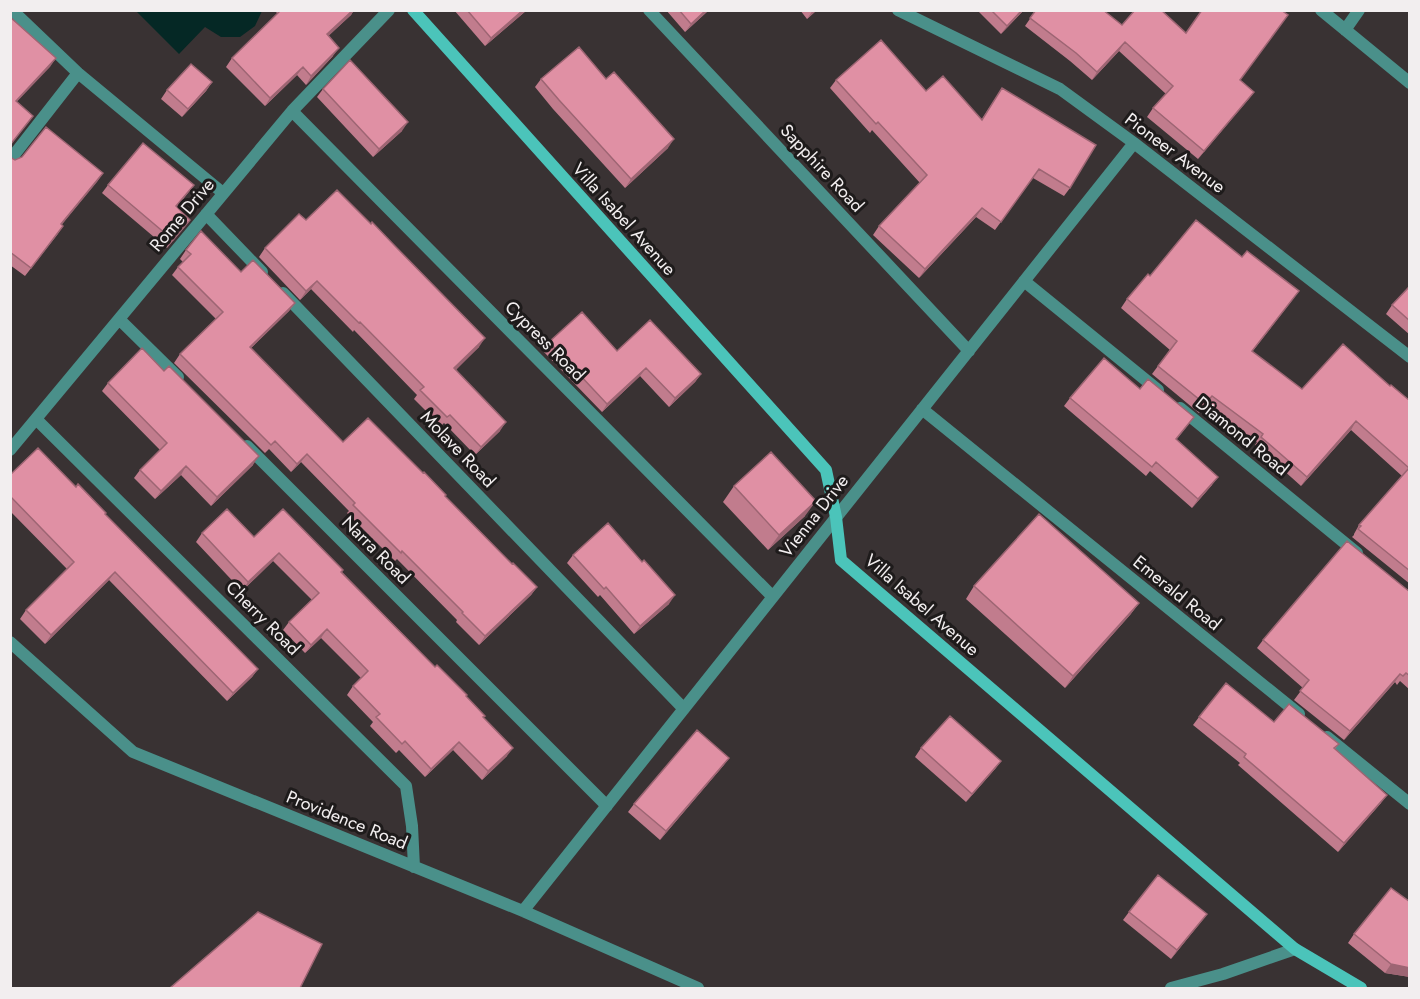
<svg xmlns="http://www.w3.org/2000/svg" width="1420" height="999" viewBox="0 0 1420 999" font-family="Jost,sans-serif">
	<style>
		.water { fill: #052825 }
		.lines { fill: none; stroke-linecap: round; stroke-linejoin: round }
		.street { stroke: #4a908a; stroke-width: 12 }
		.secondary { stroke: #4bc4ba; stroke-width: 12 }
		.wall { fill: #c17c8d }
		.shaded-wall { fill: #9d6573 }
		.building { fill: #e090a4; stroke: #9d6573; stroke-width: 1.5 }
		.labels { text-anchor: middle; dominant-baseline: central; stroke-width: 6; stroke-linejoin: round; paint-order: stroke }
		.street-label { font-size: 18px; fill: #f2eeef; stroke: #1e1b1b }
	</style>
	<rect width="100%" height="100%" fill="#393233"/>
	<path class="water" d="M136,11H262L255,26L240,37H221L205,27L179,54Z"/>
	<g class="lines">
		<path class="street" d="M12,10L78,73L223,193
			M649,10L969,351
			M898,10L1060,89L1134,143L1410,357
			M1321,10L1410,83
			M1345,30L1359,10
			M292,111L773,597
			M10,160L78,73
			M206,214L262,272
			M1024,281L1158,390
			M283,293L684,709
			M119,319L178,377
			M1180,408L1357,553
			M922,409L1299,714
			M36,419L406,786L412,826L414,867
			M247,446L607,806
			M10,450L292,111L389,10
			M10,642L133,752L523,911L698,988
			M1327,737L1410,804
			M523,911L1134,143
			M1171,988L1223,974L1295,949"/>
		<path class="secondary" d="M413,10L826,470L836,517L841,560L1295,949L1361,988"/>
	</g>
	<path class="wall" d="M274,10H354L351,15L328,36L333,56L306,85L297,75L265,106L226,67L232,58L278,14Z
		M454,10H527L485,46Z
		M666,10H709L685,32Z
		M800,10H817L807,19Z
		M977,10H1024L1001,34Z
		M1036,10L1122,25L1186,33L1254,92L1198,159L1147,117L1153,108L1166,94L1119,51L1092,80L1070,61L1025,26Z
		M541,79H606L668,148L625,188L553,109L535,87Z
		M836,80L926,91L982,119L1002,88L1070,188L1064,196L1033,178L995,230L976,217L919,278L873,235L879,226L920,183L872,130L870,133L830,88Z
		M212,82L206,91L182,117L161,99L167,90Z
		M323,89L402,131L373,157L317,97Z
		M10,157L15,160L103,173L61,225L63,226L57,235L25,276L10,265Z
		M108,185H194L177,207L190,220L167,248L102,193Z
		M306,220L479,347L456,369L500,431L475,455L444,423L441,426L414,399L417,395L354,330L353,332L311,289L300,300L259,257L265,248Z
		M186,250L241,272L295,303L289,311L251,348L343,442L445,497L512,564L537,587L531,595L479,645L456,622L457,620L397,559L395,561L347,513L349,511L301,462L291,472L269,449L265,453L174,363L180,354L216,319L172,275L178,267L183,262L180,259Z
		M1150,276L1293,299L1252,352L1302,389L1390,386L1410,401V584L1352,537L1354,535V534L1359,525L1402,476L1351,430L1301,486L1255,445L1257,442L1206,404L1199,413L1152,374L1170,350L1121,308L1127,299Z
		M1410,286V335L1386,314L1392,305Z
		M549,342L617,351L701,374L695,382L669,407L640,376L602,412L543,351Z
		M108,383L253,465L211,506L181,475L155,499L134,478L140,470L160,450L102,391Z
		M1140,389L1194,417L1176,440L1212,485L1192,508L1150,471L1146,476L1064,406L1070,398Z
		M10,475L76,487L105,514L258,669L252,677L227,701L109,580L45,644L20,619L26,610L67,569L10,511Z
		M734,486L805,516L768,550L723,502Z
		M202,533L254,537L343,570L342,572L435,667L466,696L483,718L507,756L482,780L453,750L425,777L399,750L396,753L370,726L373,722L347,695L353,686L361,678L321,638L305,653L283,630L289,622L312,600L273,561L242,591L196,542Z
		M573,555L669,604L634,634L600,595L598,597L567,563Z
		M974,586L1139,603L1130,615L1065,688L966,599Z
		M1410,592V690L1400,681L1397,685L1395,682L1344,740L1294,700L1303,688L1257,648L1263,640Z
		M1199,717L1274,722L1339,744L1335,749L1381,803L1338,852L1238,765L1240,763L1193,725Z
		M921,748L1001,761L995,769L966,802L915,757Z
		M729,758L723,766L660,840L628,812L634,804Z
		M1129,912L1207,914L1171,959L1123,920Z
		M1354,934L1410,977L1385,973L1348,943Z"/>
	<path class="shaded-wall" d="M353,10H354L351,15L321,43L327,34Z
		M523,10H527L485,46L491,38Z
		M706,10H709L685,32L691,24Z
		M813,10H817L807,19Z
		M1022,10H1024L1001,34L1007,26Z
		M1125,42L1119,51L1092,80L1097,72Z
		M339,48L333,56L306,85L311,76Z
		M56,58L50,67L10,109L16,101Z
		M303,67L297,75L265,106L270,98Z
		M212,82L206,91L182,117L188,109Z
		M1254,92L1248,100L1198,159L1204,151Z
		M408,122L402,131L373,157L379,149Z
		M674,139L668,148L625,188L631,179Z
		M103,173L97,182L55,233L61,224Z
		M982,208L976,217L919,278L925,269Z
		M190,220L184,228L167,248L173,240Z
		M317,281L311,289L300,300L306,291Z
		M295,303L289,311L244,355L250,347Z
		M485,338L479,347L449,377L454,368Z
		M646,368L640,376L602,412L607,404Z
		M701,374L695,382L669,407L675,398Z
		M1356,421L1351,430L1301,486L1307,477Z
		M506,422L500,431L475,455L481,447Z
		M307,454L301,462L291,472L297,464Z
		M259,456L253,465L211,506L217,497Z
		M186,466L181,475L155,499L161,491Z
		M1218,477L1212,485L1192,508L1198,499Z
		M816,501L805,516L768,550L779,535Z
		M279,553L273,561L242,591L248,582Z
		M115,572L109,580L45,644L51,635Z
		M537,587L531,595L479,645L485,636Z
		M675,595L669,604L634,634L640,626Z
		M1139,603L1130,615L1065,688L1073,676Z
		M327,629L321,638L305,653L311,645Z
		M258,669L252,677L227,701L233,693Z
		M1400,674L1395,682L1344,740L1350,731Z
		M459,742L453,750L425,777L431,769Z
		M513,748L507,756L482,780L488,771Z
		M729,758L723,766L660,840L666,831Z
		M1001,761L995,769L966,802L972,794Z
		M1387,795L1381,803L1338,852L1344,843Z
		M1207,914L1201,922L1171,959L1177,950Z
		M1391,964L1410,968V977L1385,973Z"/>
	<path class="building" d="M281,10H353L327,34L339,48L311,76L303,67L270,98L232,58Z
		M467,10H523L491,38Z
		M679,10H706L691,24Z
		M991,10H1022L1007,26Z
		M1036,10H1103L1122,25L1135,10H1161L1186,33L1202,10H1281L1288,15L1240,80L1254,92L1204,151L1153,108L1173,86L1125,42L1097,72L1076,53L1030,18Z
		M10,17L56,58L16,101L33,116L10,145Z
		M881,40L926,91L943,76L982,120L1002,88L1096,145L1070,188L1039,169L1001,222L982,208L925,269L879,226L927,175L878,122L876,124L836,80Z
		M579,47L606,79L614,72L674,139L631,179L559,100L541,79Z
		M350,60L408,122L379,149L323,89Z
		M191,64L212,82L188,109L167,90Z
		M46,127L103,173L61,224L63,226L31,268L10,252V157L15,160L22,157Z
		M143,143L194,185L176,206L190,220L173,240L108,185Z
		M337,190L371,224L372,222L395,246L485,338L454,368L506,422L481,447L450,415L447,417L420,390L424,387L360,322L359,323L317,281L306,291L265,248L299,214L306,220Z
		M1196,220L1242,257L1247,251L1299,291L1252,351L1302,389L1343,344L1390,386L1391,385L1410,401V571L1358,529L1361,526L1359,525L1409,468L1356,421L1307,477L1261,437L1263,434L1212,396L1205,404L1158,366L1177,341L1127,299L1148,274L1150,276Z
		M201,231L241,272L253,260L295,303L250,347L343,442L368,418L423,473L424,472L446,495L445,496L512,564L513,563L537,587L485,636L462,613L463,612L402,551L401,553L353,505L355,503L307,454L297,464L275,441L271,445L180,354L223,312L178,267L191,254L186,250Z
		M1410,286V321L1392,305Z
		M582,312L617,351L650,320L701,374L675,398L646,368L607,404L549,342Z
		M142,348L164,371L169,366L259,456L217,497L186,466L161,491L140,470L167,443L108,383Z
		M1104,358L1140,389L1148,379L1194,417L1176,439L1218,477L1198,499L1156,462L1152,467L1070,398Z
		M38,448L76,487L78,484L106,513L105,514L258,669L233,693L115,572L51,635L26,610L74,562L10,496V475Z
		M771,452L816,501L779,535L734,486Z
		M227,509L254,537L283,509L343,570L341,572L435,667L437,665L467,695L466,696L485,716L483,717L513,748L488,771L459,742L431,769L405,741L402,744L376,717L380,714L353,686L368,671L327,629L311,645L289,622L319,593L279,553L248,582L202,533Z
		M1039,514L1139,603L1073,676L974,586Z
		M608,523L642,562L644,560L675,595L640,626L606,587L604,589L573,555Z
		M1347,541L1410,592V676L1406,673L1403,676L1400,674L1350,731L1300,691L1309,680L1263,640Z
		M1226,683L1274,722L1289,704L1339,744L1334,748L1387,795L1344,843L1244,757L1246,754L1199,717Z
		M950,716L1001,761L972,794L921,748Z
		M697,730L729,758L666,831L634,804Z
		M1158,875L1207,914L1177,950L1129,912Z
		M1391,888L1410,902V968L1391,964L1354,934Z
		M258,912L322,944L300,988H170Z"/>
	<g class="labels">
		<g class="street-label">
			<text transform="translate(1175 153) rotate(37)">Pioneer Avenue</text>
			<text transform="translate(822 168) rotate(47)">Sapphire Road</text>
			<text transform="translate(182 215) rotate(-50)">Rome Drive</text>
			<text transform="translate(624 219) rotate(48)">Villa Isabel Avenue</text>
			<text transform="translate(545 341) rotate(45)">Cypress Road</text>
			<text transform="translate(1242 436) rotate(39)">Diamond Road</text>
			<text transform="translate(458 449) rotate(46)">Molave Road</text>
			<text transform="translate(814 516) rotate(-52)">Vienna Drive</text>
			<text transform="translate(376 550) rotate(45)">Narra Road</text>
			<text transform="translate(1177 593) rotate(39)">Emerald Road</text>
			<text transform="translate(922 605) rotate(41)">Villa Isabel Avenue</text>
			<text transform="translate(263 618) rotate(45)">Cherry Road</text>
			<text transform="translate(347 820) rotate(22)">Providence Road</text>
		</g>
	</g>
	<rect width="1420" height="999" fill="none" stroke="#f2eeef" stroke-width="24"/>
</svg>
